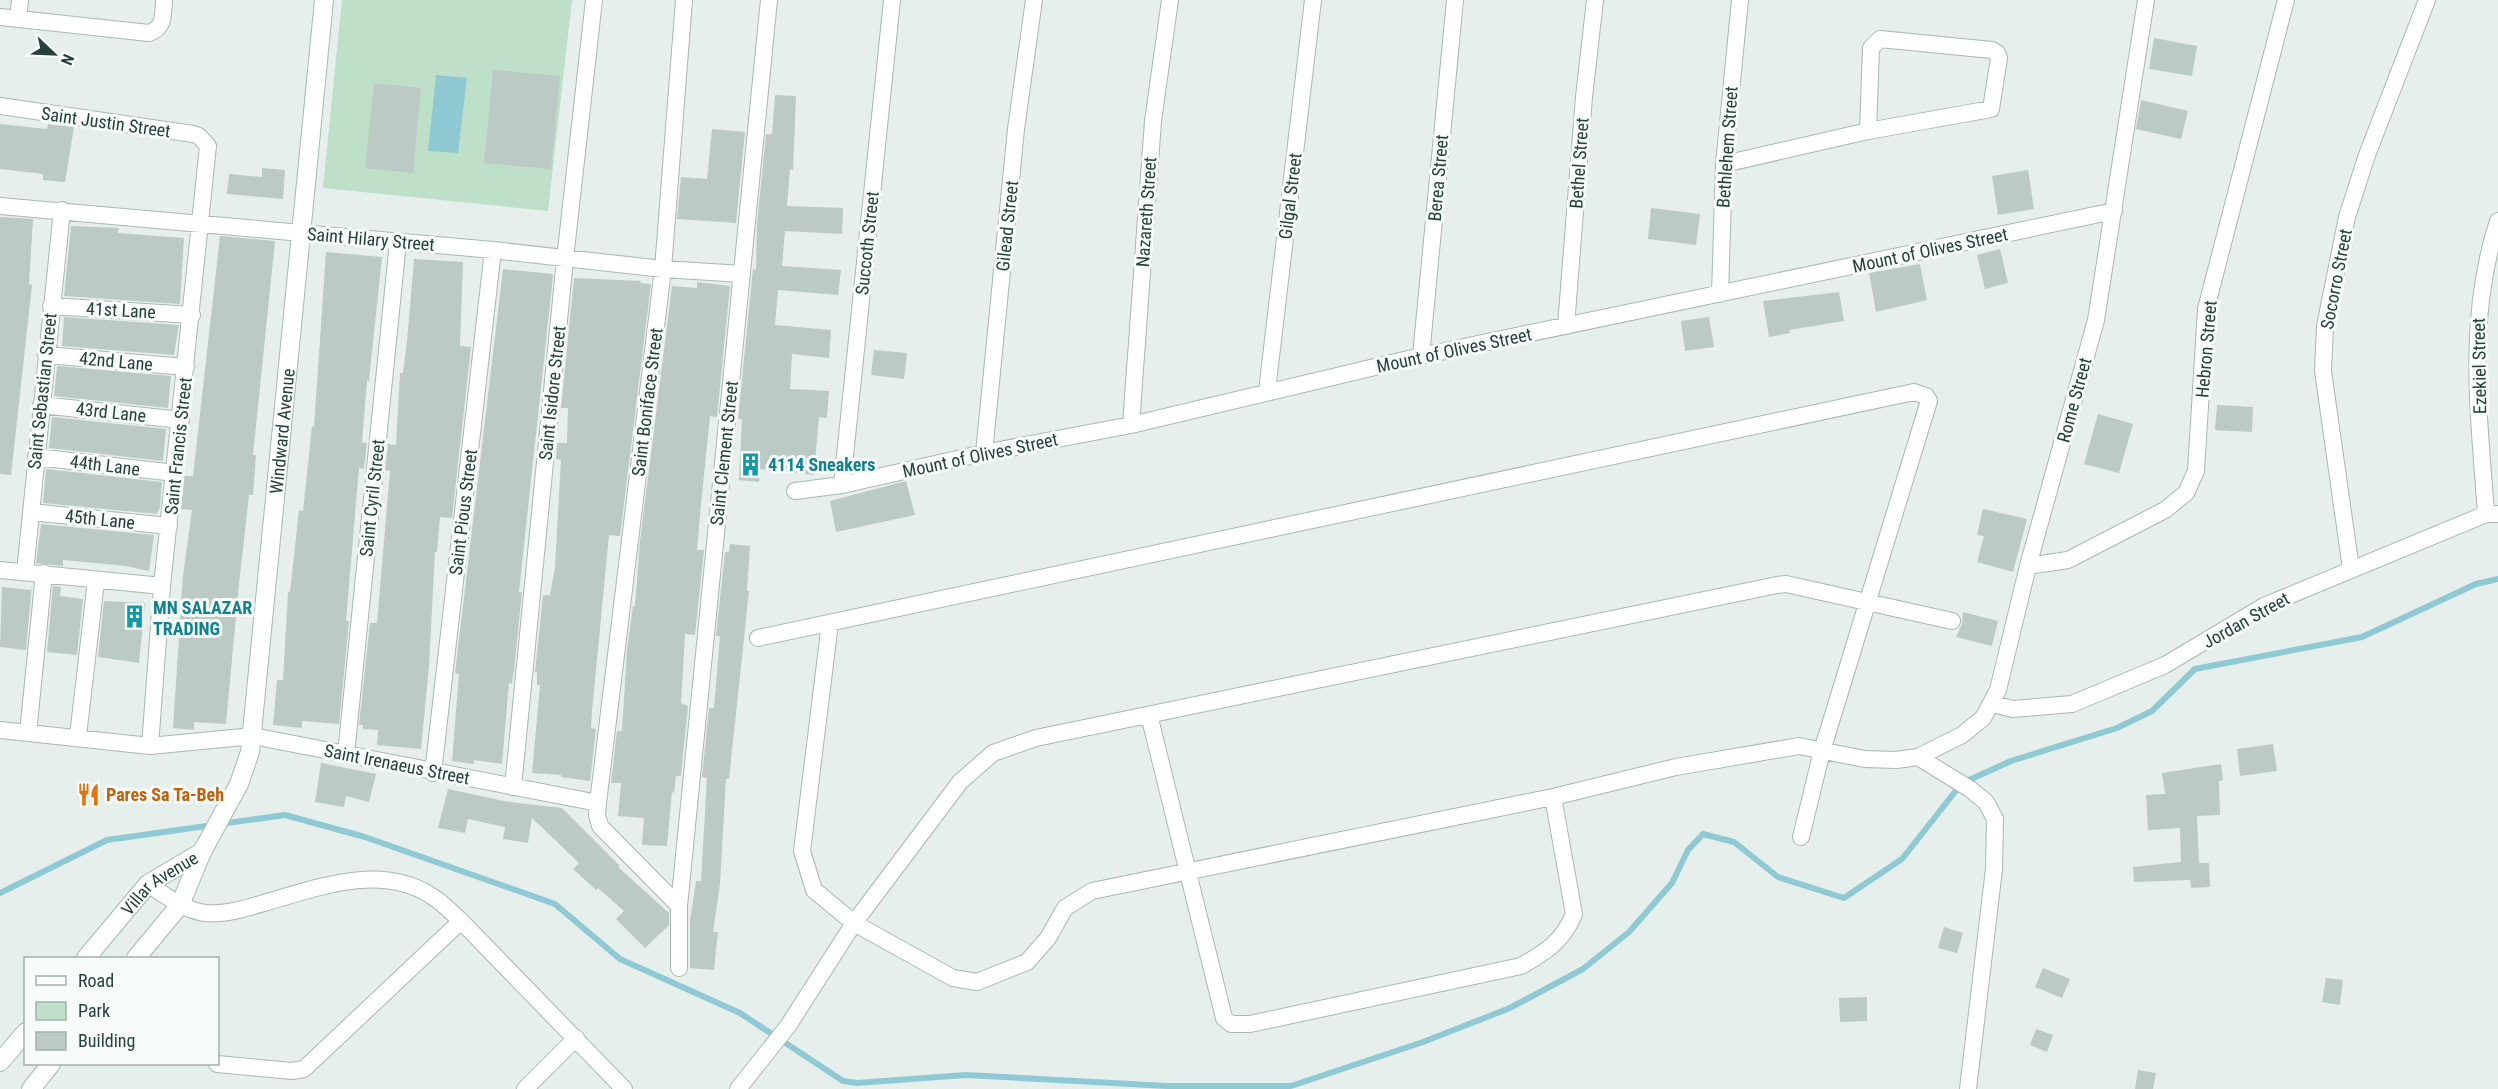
<svg xmlns="http://www.w3.org/2000/svg" width="2498" height="1089" viewBox="0 0 2498 1089" font-family="'Roboto Condensed',sans-serif">
	<style>
		.green { fill: #bfe0c8 }
		.water { fill: #8ec9d4 }
		.lines { fill: none; stroke-linecap: round; stroke-linejoin: round }
		.stream { stroke: #8ec9d4; stroke-width: 6 }
		.building { fill: #bbcac4 }
		.street-casing { stroke: #a8b8b2; stroke-width: 18 }
		.secondary-casing { stroke: #a4bbb3; stroke-width: 20 }
		.street { stroke: #fff; stroke-width: 16 }
		.secondary { stroke: #fff; stroke-width: 18 }
		.labels { text-anchor: middle; dominant-baseline: central; stroke-width: 6; stroke-linejoin: round; paint-order: stroke }
		.street-label { font-size: 18px; fill: #24423a; stroke: #f7fbf9 }
		.culture-label { font-size: 18px; font-weight: bold; fill: #0d838f; stroke: #f7fbf9; text-anchor: start }
		.food-label { font-size: 18px; font-weight: bold; fill: #c56008; stroke: #f7fbf9; text-anchor: start }
	</style>
	<rect width="100%" height="100%" fill="#e6efeb"/>
	<path class="green" d="M342,0H572L548,211L323,188Z"/>
	<path class="water" d="M436,75L467,78L458,153L428,151Z"/>
	<g class="lines">
		<path class="stream" d="M1969,780L2011,761L2117,728L2152,711L2195,669L2362,637L2476,584L2498,579
			M0,893L107,840L285,815L365,837L555,904L620,959L740,1013L843,1081L857,1083L966,1075L1167,1086H1291L1423,1042L1510,1008L1583,969L1629,932L1672,883L1688,850L1703,834L1734,842L1778,877L1844,898L1902,859L1958,788"/>
	</g>
	<path class="building" d="M2154,38L2197,46L2192,76L2149,69Z
		M493,70L560,76L551,169L484,163Z
		M374,83L421,88L413,173L365,168Z
		M775,95L796,96L793,170L790,169L787,206L843,208L842,234L785,231L782,266L841,270L838,295L778,290L775,325L831,330L829,358L792,354L790,389L829,391L827,418L819,417L814,475L760,469L759,482L739,480L742,419H738L753,269L756,270L757,224L766,134H772Z
		M2141,100L2188,111L2181,139L2136,129Z
		M0,124L47,129L48,124L74,127L65,182L43,180V174L0,169Z
		M712,129L745,132L736,223L677,219L681,177L707,179Z
		M262,168L285,170L283,199L227,194L229,174L262,177Z
		M2028,170L2034,209L1998,215L1992,176Z
		M1651,208L1700,214L1696,245L1648,239Z
		M0,217L33,219L29,284L32,285L11,475L0,474Z
		M71,226L119,228L118,233L184,238L180,304L64,296Z
		M220,236L275,241L253,455H256L253,495H249L239,584L226,724L194,722V730L173,728L183,576L192,510L181,509L184,479L185,476H193Z
		M2000,249L2008,283L1985,289L1977,255Z
		M326,252L382,257L369,381L367,380L362,442L367,443L364,469L359,468L346,621H349L339,724L302,721V728L273,725L277,680H283L288,592H290L299,510L303,511L312,426L314,427Z
		M414,259L463,262L460,346L471,347L452,518L440,517L437,552H435L429,666L421,749L377,745L378,730L363,729V725H359L370,623H377L390,471L385,470L388,444L396,445L400,373H403L407,341Z
		M1920,264L1927,300L1876,312L1869,273Z
		M503,269L552,274L553,276L519,592H522L514,670L512,684L509,683L502,764L474,760V764L452,761L459,674L455,673Z
		M574,278L641,281L640,283L651,284L620,536L609,535L592,711L591,728L596,729L590,781L561,777V775L532,773L540,685H537V672H535L543,595H550L555,568L561,460L556,459L557,443H567L568,408H561Z
		M697,282L730,286L717,417L710,416L700,515L697,550H704L695,635L685,634L681,703L688,706L681,776H676L674,793L672,792L667,846L642,845L644,818L618,816L621,783H611L617,731H622L627,650L633,606H635L640,541L672,286L697,288Z
		M1839,292L1844,321L1789,330L1790,333L1769,337L1763,301Z
		M64,317L179,325L174,355L62,346Z
		M1709,317L1714,347L1685,351L1681,321Z
		M874,350L907,353L904,379L871,375Z
		M57,366L171,376L168,408L54,396Z
		M2217,405L2253,407L2252,432L2215,430Z
		M2098,414L2133,424L2119,473L2084,464Z
		M52,417L166,429L163,461L49,448Z
		M46,469L162,482L160,507L157,514L43,503Z
		M906,481L915,515L836,532L830,501Z
		M1983,509L2027,519L2013,572L1977,562L1984,536L1977,535Z
		M41,524L154,535L149,571L126,566L63,560V566L36,563Z
		M730,544L750,546L747,591H749L729,779H726L720,884L713,932H718L714,970L690,968V920L696,881H701L707,778L702,777L709,708H714L720,636H716L725,552H729Z
		M32,584L26,650L0,647L2,587L31,590Z
		M53,586L61,587L60,596L83,599L77,655L47,652Z
		M104,601L145,603L139,663L98,657Z
		M1963,612L1998,621L1992,646L1956,637L1962,624Z
		M2273,744L2277,771L2240,776L2237,749Z
		M321,763L376,774L369,802L346,796L344,807L315,802Z
		M2221,764L2223,780L2219,781L2220,815L2197,816L2199,863H2209L2210,887L2191,888L2190,880L2134,882L2133,867L2181,862L2180,828L2148,830L2146,795L2165,794L2162,773Z
		M448,789L509,802L562,808L620,866L618,867L669,913V925L645,948L616,919L624,911L598,888L596,890L573,869L579,863L532,818L528,843L503,839L505,827L468,819L465,833L438,828Z
		M1944,927L1963,933L1957,953L1938,948Z
		M2043,968L2070,979L2062,998L2035,987Z
		M2326,978L2343,980L2340,1005L2322,1002Z
		M1867,997V1021L1840,1022L1839,998Z
		M2036,1029L2053,1035L2047,1052L2030,1045Z
		M2138,1070L2156,1073L2153,1089H2135Z"/>
	<g class="lines">
		<defs>
			<path id="street" d="M0,17L149,33C165,28 163,14 164,0
				M18,19L20,0
				M0,106L193,134L199,136L208,146L162,586L150,746
				M1724,164L1868,131L1991,109L1999,58L1997,53L1992,50L1880,39L1871,48L1868,131
				M0,206L493,250L663,269L742,274
				M1720,294L1724,164L1740,0
				M51,306L192,315
				M1566,326L1584,97L1595,0
				M46,355L186,367
				M1421,356L1455,0
				M1267,391L1313,0
				M41,405L181,420
				M1131,425L1153,121L1170,0
				M984,453L1016,129L1034,0
				M36,457L175,473
				M842,485L892,0
				M795,491L842,485L984,453L1131,425L1421,356L2114,211
				M31,512L169,526
				M2486,514C2479,414 2466,319 2498,221
				M2028,566L2068,560L2165,510L2186,493L2196,471L2206,309L2286,0
				M2351,569L2323,371L2325,326L2347,217L2367,155L2427,0
				M0,570L162,586
				M25,572L62,210
				M830,623L802,851L814,890L854,923L953,978L977,982L1027,962L1048,938L1065,908L1092,891L1553,797L1676,767L1799,746L1865,759L1896,760L1918,757L1970,789L1986,802L1995,819L1994,869L1968,1089
				M758,638L1914,392L1926,396L1929,401L1822,751L1801,837
				M1993,704L2013,709L2072,704L2165,665L2264,606L2486,514H2498
				M1149,715L1224,1018L1231,1024H1250L1521,966C1546,952 1563,941 1574,914L1553,797
				M0,730L150,746L253,736L598,803L597,815L600,826L679,906V968
				M28,733L44,573
				M78,736L96,581
				M346,754L398,242
				M1918,757L1962,735L1983,718L1998,690L2028,566L2096,320L2146,0
				M433,773L493,250
				M513,787L565,259L594,0
				M598,803L663,269L684,0
				M148,884C166,896 184,910 205,913C224,915 247,908 264,903C317,888 382,862 433,897C443,903 452,913 461,921L624,1089
				M679,906L769,0
				M217,1064L292,1071L304,1069L461,921
				M525,1089L576,1038
				M738,1089L788,1026L854,923L960,782L993,753L1036,738L1777,585L1786,584L1952,621"/>
			<g id="secondary">
				<path id="s1" d="M86,958L148,884L202,852"/>
				<path id="s2" d="M136,958L180,905L202,852L239,784L250,752L324,0"/>
				<path d="M0,1062L26,1032"/>
				<path d="M31,1089L51,1064"/>
			</g>
		</defs>
		<use href="#street" class="street-casing"/>
		<use href="#secondary" class="secondary-casing"/>
		<use href="#street" class="street"/>
		<use href="#secondary" class="secondary"/>
	</g>
	<defs>
		<symbol id="building-bare" viewBox="-9 -9 18 18"><path d="M-4-6H4V6H1V3H-1V6H-4ZM-2.5-4.3h1.7v1.8h-1.7ZM.8-4.3h1.7v1.8H.8ZM-2.5-1h1.7V.8h-1.7ZM.8-1h1.7V.8H.8Z" fill="#0f9aa8" stroke="#f7fbf9" stroke-width="2.5" paint-order="stroke"/></symbol>
		<symbol id="restaurant-bare" viewBox="-9 -9 18 18"><path d="M-5-6h1v4h1v-4h1v4h1v-4h1v5L-1.5 .5V6h-2V.5L-5-1ZM5-6V6H3V1.5H1.5Q1.5-4 5-6Z" fill="#e8710a" stroke="#f7fbf9" stroke-width="2.5" paint-order="stroke"/></symbol>
	</defs>
	<g fill-rule="evenodd">
		<use href="#building-bare" x="734" y="448" width="33" height="33"/>
		<use href="#building-bare" x="118" y="600" width="33" height="33"/>
		<use href="#restaurant-bare" x="72" y="778" width="33" height="33"/>
	</g>
	<g class="labels">
		<g class="street-label">
			<text transform="translate(106 122) rotate(8)">Saint Justin Street</text>
			<text transform="translate(1727 147) rotate(-86)">Bethlehem Street</text>
			<text transform="translate(1579 163) rotate(-86)">Bethel Street</text>
			<text transform="translate(1438 178) rotate(-85)">Berea Street</text>
			<text transform="translate(1290 196) rotate(-83)">Gilgal Street</text>
			<text transform="translate(1146 212) rotate(-86)">Nazareth Street</text>
			<text transform="translate(1007 226) rotate(-84)">Gilead Street</text>
			<text transform="translate(371 239) rotate(5)">Saint Hilary Street</text>
			<text transform="translate(867 243) rotate(-84)">Succoth Street</text>
			<text transform="translate(1930 250) rotate(-12)">Mount of Olives Street</text>
			<text transform="translate(2336 279) rotate(-79)">Socorro Street</text>
			<text transform="translate(121 310) rotate(3)">41st Lane</text>
			<text transform="translate(2206 349) rotate(-85)">Hebron Street</text>
			<text transform="translate(1454 350) rotate(-12)">Mount of Olives Street</text>
			<text transform="translate(116 361) rotate(5)">42nd Lane</text>
			<text transform="translate(2479 366) rotate(-91)">Ezekiel Street</text>
			<text transform="translate(42 391) rotate(-84)">Saint Sebastian Street</text>
			<text transform="translate(552 393) rotate(-84)">Saint Isidore Street</text>
			<text transform="translate(2074 400) rotate(-75)">Rome Street</text>
			<text transform="translate(647 402) rotate(-83)">Saint Boniface Street</text>
			<text transform="translate(111 412) rotate(6)">43rd Lane</text>
			<text stroke="none"><textPath href="#s2" startOffset="560">Windward Avenue</textPath></text>
			<text transform="translate(178 446) rotate(-84)">Saint Francis Street</text>
			<text transform="translate(724 453) rotate(-84)">Saint Clement Street</text>
			<text transform="translate(980 455) rotate(-12)">Mount of Olives Street</text>
			<text transform="translate(105 465) rotate(7)">44th Lane</text>
			<text transform="translate(372 498) rotate(-84)">Saint Cyril Street</text>
			<text transform="translate(463 512) rotate(-83)">Saint Pious Street</text>
			<text transform="translate(100 519) rotate(6)">45th Lane</text>
			<text transform="translate(2246 620) rotate(-29)">Jordan Street</text>
			<text transform="translate(397 764) rotate(11)">Saint Irenaeus Street</text>
			<text stroke="none"><textPath href="#s1" startOffset="106">Villar Avenue</textPath></text>
		</g>
		<g class="culture-label">
			<text x="768" y="464">4114 Sneakers</text>
			<text x="153" y="607">MN SALAZAR<tspan x="153" dy="21">TRADING</tspan></text>
		</g>
		<g class="food-label">
			<text x="106" y="794">Pares Sa Ta-Beh</text>
		</g>
	</g>
	<rect x="24" y="957" width="195" height="108" fill="#f7fbf9" stroke="#a3b1ad" stroke-width="1.5"/>
	<rect x="36" y="976" width="30" height="9" fill="#ffffff" stroke="#a3b1ad" stroke-width="1.5"/>
	<text x="78" y="987" font-size="18" fill="#24423a">Road</text>
	<rect x="36" y="1002" width="30" height="18" fill="#bfe0c8" stroke="#a3b1ad" stroke-width="1.5"/>
	<text x="78" y="1017" font-size="18" fill="#24423a">Park</text>
	<rect x="36" y="1032" width="30" height="18" fill="#bbcac4" stroke="#a3b1ad" stroke-width="1.5"/>
	<text x="78" y="1047" font-size="18" fill="#24423a">Building</text>
	<g transform="translate(54 54) rotate(113)" stroke="#f7fbf9" stroke-width="4.5" paint-order="stroke">
	<path d="M0-4.5L10 22L0 15L-10 22Z" fill="#24423a"/>
	<text y="-9" font-size="16" font-weight="bold" text-anchor="middle" fill="#24423a">N</text>
	</g>
</svg>
